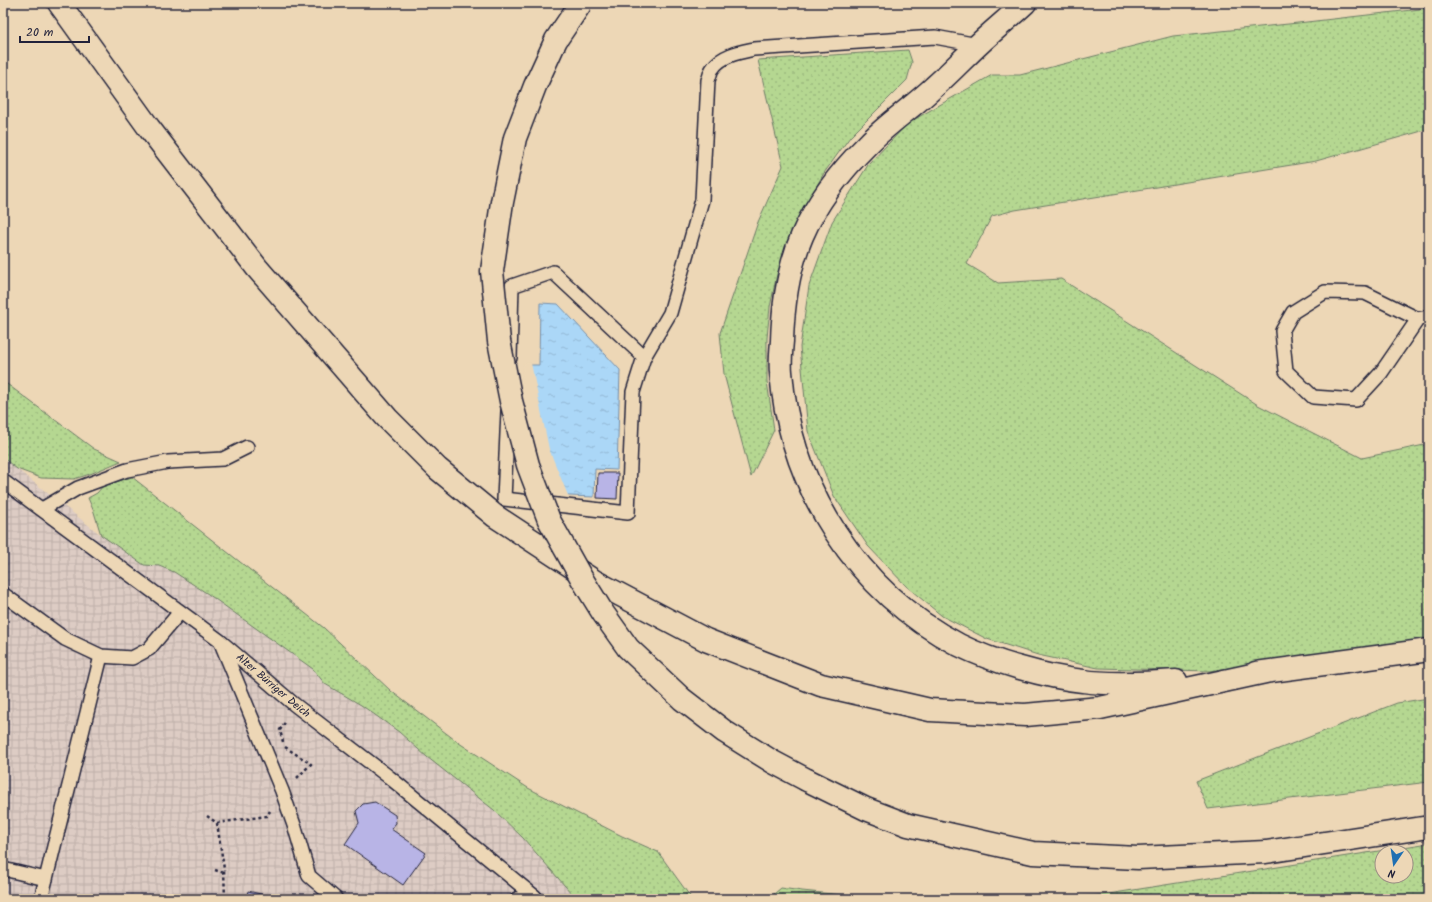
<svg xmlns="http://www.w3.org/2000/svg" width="1432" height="902" viewBox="0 0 1432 902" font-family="Kalam,sans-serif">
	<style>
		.industrial { fill: url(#industrial-grid) }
		.grass { fill: url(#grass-dots); stroke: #6c7c66; fill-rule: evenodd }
		.water { fill: url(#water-ripples); stroke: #748fac }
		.pier { fill: #edd7b6 }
		.building { fill: #b8b4e6; stroke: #22223b }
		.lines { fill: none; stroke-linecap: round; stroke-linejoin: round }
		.lane-casing { stroke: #22223b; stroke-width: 16 }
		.highway-casing { stroke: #22223b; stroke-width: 25 }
		.path { stroke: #22223b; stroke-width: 2.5; stroke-dasharray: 3 3; stroke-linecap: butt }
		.lane { stroke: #edd7b6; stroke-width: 13 }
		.highway { stroke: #edd7b6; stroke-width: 22 }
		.highway-bridge-casing { stroke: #22223b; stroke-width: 25; stroke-linecap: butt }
		.highway-bridge { stroke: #edd7b6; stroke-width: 22 }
		.labels { text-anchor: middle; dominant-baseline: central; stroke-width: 3; stroke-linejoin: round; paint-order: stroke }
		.street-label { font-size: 11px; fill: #22223b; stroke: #edd7b6 }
	</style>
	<defs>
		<pattern id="industrial-grid" width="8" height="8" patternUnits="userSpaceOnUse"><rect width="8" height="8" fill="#ddccc4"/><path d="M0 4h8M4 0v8" fill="none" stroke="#bdafa9"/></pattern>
		<pattern id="grass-dots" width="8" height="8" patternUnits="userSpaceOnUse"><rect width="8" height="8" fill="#b5d791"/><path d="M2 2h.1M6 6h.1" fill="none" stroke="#9bb87e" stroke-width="1.8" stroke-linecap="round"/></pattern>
		<pattern id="water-ripples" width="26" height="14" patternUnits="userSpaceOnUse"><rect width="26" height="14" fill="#abd7f7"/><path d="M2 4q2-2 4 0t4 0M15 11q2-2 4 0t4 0" fill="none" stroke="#93b8d5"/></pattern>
	</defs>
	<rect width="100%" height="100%" fill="#edd7b6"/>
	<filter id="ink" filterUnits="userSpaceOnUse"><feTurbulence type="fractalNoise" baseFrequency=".025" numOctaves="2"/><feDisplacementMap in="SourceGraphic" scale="8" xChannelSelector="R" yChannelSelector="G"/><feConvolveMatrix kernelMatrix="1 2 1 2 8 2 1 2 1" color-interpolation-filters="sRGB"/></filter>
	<g filter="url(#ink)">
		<path class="industrial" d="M3,458L101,535L144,565L159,566L174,572L208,594L313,669L325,684L361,705L399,732L427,757L494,810L523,838L572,894L574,899H3Z"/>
		<path class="grass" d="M1429,8V129L1316,161L1015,210L992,216L967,264L998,283L1061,279L1258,405L1362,458L1429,444V639L1209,671L1098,668L1038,655L987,639L942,616L906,586L868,546L834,496L808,431L800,347L809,286L832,222L868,165L908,123L992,75H1020L1173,36L1298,23Z
			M908,50L912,62L907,80L850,137L824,173L807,203L791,237L777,274L770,307L767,338V381L774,430L751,477L724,374L720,333L758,222L783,166L758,60Z
			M3,381L94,449L121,461L90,474L74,479L41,478L17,469L3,458Z
			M132,477L324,628L391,691L459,743L528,788L622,836L658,852L692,899H574L572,894L523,838L494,810L427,757L399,732L361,705L325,684L313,669L208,594L174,572L159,566L144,565L101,535L94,512L88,498L97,493L103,486Z
			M1429,698V782L1208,809L1196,781L1397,703Z
			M1429,843V899H1047L1102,895ZM1382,852H1406V876H1382Z
			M781,888L802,891L883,899H768Z"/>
		<path class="water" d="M540,303L558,304L620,370L617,470L595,469L594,497L522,494L525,365H539Z"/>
		<path class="pier" d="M524,363H531L549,449L569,498L521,495L523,365Z"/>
		<path class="building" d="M598,473H618L617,499L597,498Z
			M375,802L395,815L396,823L391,829L426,853L403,885L345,844L359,823L356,811L363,804Z
			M248,891L281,899H246Z"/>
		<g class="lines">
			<defs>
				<g id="lane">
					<path d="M1418,319L1381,373L1356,400L1313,397L1286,371L1282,331L1293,312L1325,292L1365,293L1418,319L1429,317"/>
					<path d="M510,358L512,286L553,272L644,357"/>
					<path d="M508,411L504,499L628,513L633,392L644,357L670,313L702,200L708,80C710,77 710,71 713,68C722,55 740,52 754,49L935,37L978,45"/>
					<path id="s1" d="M3,481L220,641L295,705L389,777L534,896L537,899"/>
					<path d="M42,509L78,488L127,470L168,462L223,459L247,447"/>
					<path d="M3,594L65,639L101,656L132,658L149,649L180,612"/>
					<path d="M221,643L282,791L295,828L309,876L336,899"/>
					<path d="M3,869L46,879"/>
					<path d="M41,899L101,656"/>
					<path d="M517,899L534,896"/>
				</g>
				<path id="highway" d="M59,3L149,128L257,268L387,418L438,469L495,516L594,581L706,640L821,685L930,710L1025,715L1100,708L1270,671
					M1025,3C1010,17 994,30 979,44C964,58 950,73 934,87C913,107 888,123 868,144C841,171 817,201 802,236C788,269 783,305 782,341C781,352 780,362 781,372C790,487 857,592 959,645C993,662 1046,677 1083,681C1110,685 1148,683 1176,681
					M1256,673L1429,650
					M807,780L866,809L908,825L1033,853L1138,858L1266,852L1429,827"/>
			</defs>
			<use href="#lane" class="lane-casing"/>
			<use href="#highway" class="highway-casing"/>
			<path class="path" d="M283,742L280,730L286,721
				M285,747L311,764L297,778
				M207,816L217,823L267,816L270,811
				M217,823L224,869L225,899
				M215,870L224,873"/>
			<use href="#lane" class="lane"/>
			<use href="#highway" class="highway"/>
			<defs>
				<path id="highway-bridge" d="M581,3L556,40L535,86L515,138L502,202L492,271L499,341L511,401L528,465L549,520L582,579L603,613L628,648L682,699L725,732L773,762L807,780"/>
			</defs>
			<use href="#highway-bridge" class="highway-bridge-casing"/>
			<use href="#highway-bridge" class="highway-bridge"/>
		</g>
	</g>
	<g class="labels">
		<g class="street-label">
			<text stroke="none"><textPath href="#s1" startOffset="339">Alter Bürriger Deich</textPath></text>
		</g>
	</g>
	<rect width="1432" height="902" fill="none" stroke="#edd7b6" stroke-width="16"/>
	<rect x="8" y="8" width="1416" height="886" fill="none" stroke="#22223b" stroke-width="1.5" filter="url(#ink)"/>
	<g transform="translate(1394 864) rotate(193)"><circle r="19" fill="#edd7b6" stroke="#9c8f85"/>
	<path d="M0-3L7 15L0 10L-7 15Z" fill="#1f6fb2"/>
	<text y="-6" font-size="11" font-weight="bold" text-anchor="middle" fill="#22223b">N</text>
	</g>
	<path d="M20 36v6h69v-6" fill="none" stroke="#22223b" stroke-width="2"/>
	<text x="26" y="36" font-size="12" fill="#22223b" stroke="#edd7b6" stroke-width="3" paint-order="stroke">20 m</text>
</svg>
